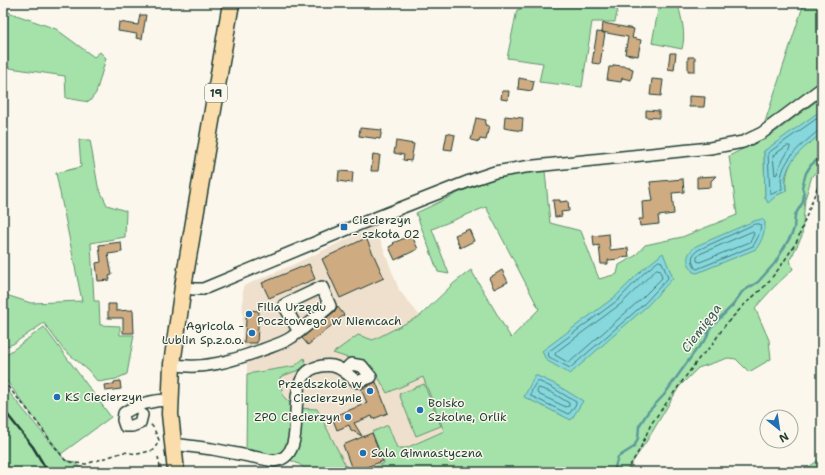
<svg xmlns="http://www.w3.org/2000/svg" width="825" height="475" viewBox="0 0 825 475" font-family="'Shantell Sans',sans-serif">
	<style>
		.built { fill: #eee0cc }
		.green { fill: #a4e2a9; stroke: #62906e }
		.water { fill: #86d8dd; stroke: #5d9a99 }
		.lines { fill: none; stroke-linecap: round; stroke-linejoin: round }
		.shore { stroke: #487b78; stroke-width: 1 }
		.stream { stroke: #5d9a99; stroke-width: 2.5 }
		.building { fill: #cfab82; stroke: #1f3d34 }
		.minor-casing { stroke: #1f3d34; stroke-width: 14 }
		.highway-casing { stroke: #1f3d34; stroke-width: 19 }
		.path { stroke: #1f3d34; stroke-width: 1.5; stroke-dasharray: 4 3; stroke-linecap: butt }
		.minor { stroke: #fbf7ec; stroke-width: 11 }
		.highway { stroke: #fbddab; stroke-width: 16 }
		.rail { stroke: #1f3d34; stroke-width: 2.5 }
		.poi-dot { fill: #1f6fb2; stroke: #fbf7ec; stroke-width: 1.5 }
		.labels { text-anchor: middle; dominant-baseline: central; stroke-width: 3; stroke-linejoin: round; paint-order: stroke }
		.shield { fill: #fbf7ec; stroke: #61756b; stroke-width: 1 }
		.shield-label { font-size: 11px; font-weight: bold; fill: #1f3d34 }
		.poi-label { font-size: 12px; fill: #1f3d34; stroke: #fbf7ec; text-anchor: start }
		.water-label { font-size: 13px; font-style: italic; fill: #345c56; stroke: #fbf7ec }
	</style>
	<rect width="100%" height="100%" fill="#fbf7ec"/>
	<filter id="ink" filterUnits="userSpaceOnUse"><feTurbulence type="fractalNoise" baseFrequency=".025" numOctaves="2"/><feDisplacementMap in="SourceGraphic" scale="8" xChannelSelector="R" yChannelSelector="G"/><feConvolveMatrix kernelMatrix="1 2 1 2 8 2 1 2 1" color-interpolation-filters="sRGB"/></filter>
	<g filter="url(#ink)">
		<path class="built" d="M375,226L399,290L420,316L373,340L333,353L372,366L423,377L444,431L406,448H397L388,425L372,432L384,463L364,472H349L317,409L295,408L283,396L279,377L306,367L304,359L295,366L247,374V348L242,344L243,286L288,267Z"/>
		<path class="green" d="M542,3H619L615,22H592L582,87L539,82L543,63L507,58L517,10Z
			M804,3H822V82L764,125Z
			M659,5H678C682,20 686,34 682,49L652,43Z
			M3,7L8,12L56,29L94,57L100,52L106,58L96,93L89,102L66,98L65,76L3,67Z
			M822,97V117L820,115L764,151L765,197L768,202L777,195L786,191C784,160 800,151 822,133V166L812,176L805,199L802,236L790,260L793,269L773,288L755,308L769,340L771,359L749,372L736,359L728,358L698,368L679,387L648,439L626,472H364L384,463L372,432L388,425L397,448H406L444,431L423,377L387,393L372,366L369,365L358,371L351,359L333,353L358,335L373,340L420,316L454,283L471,270L511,338L539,309L486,207L432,229L449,274L438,272L416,213C445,200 474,183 505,176C518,173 532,172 545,171L550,223L581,231L599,279L617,274L619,265L635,256L645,245L682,237L737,215L729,156L774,133Z
			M79,140H90L98,186L107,205L126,211L125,237L91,243L94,301H99L100,325L120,326V335H134L127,374L116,379L98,382L88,370L63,349L44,323L13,344L7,346L3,350V294L31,303L82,301L56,173L81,167Z
			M44,327L111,417L61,454L3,376V357Z
			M304,358L307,367L280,377L283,396L295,408L317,409L349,472H308C296,456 266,456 246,452L247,374L295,366Z
			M424,384L441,426L416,436L399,394Z
			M3,385L65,460L75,463L82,469L107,472H3Z
			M820,459L822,472H802Z"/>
		<path class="water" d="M816,114L822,117V133C808,145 788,158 785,179C785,183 786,187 786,191L777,195L768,203L765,197L764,151Z
			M762,219L765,222C765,232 762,241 756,249L697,273L693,272C686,261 685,255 696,246L754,221Z
			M663,253L673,278L647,306L570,374L546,360L542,351L616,296L642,270Z
			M535,375L555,384L583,401L571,420L524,397Z"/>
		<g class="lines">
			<path class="shore" d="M822,119H816L768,153L770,194H772L782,189C782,185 781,182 781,179C783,158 803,144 818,131L822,130
				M787,146H790V148L780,165L777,174L775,175L773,156Z
				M755,224H760C762,230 757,240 753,246L697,269L695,268C691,260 691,255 698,250Z
				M751,232H753L754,234L750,242L700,262L697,261V257L700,254Z
				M659,261L662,262L668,278L644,304L570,368L549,357L548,352L618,300L644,273Z
				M657,269L660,270L662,278L640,300L570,362H567L555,355L556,352L622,303Z
				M538,381L553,388L576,402V404L570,413L568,414L531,396C530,392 535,383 538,381Z
				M539,388L551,392L569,403V406L566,407L538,394L537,392Z"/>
			<path class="stream" d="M616,472L615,467L618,457L634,447L638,438L639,426L648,412L664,395L696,350L706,339L710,328L733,305L742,292L758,282L775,263L792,234L794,228L795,215L803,202L804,194L802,187L806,173L811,165L822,156"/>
		</g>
		<path class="building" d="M140,15H146L142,39L136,38L137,34L118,31L119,22L138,25Z
			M603,23L634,29L632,38L641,40L638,56L625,54L628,37L602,32Z
			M597,32L605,33L600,64L592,63Z
			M670,53H676L674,70L668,69Z
			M688,57H695V71H688Z
			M614,65L630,67V68L633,69L631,80L622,78L621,82L607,80L609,67H613Z
			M519,78L534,81L532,91L518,89Z
			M652,79L663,80L661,96L650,95Z
			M502,91H509L508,100L501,99Z
			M689,96L705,97L704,107H689Z
			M646,110L659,111V118L646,117Z
			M505,116L523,118L522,131L504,128Z
			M476,118L486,120L485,125L489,126L486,140L480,139L479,142L471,140Z
			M360,128L382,130L380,139L359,136Z
			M447,133L455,135L452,150L444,149Z
			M396,141L414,144L411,161L403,160L404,155L394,153Z
			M373,154L380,155L378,171H371Z
			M339,171L353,172L352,183L338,181Z
			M716,176L711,181V187L697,188V177Z
			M683,179L684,192L672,193L674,214L658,216L659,224L640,226L639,219H643L642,202L653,201L650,182Z
			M553,200H560V202L568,201L569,211L561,212L562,216L555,217Z
			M469,229L474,241L460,248L455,235Z
			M609,234L610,250L628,248L629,257L620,258V259L608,260V264H601L599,245L594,246L593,236Z
			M412,236L418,249L395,260L389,247L394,244L393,243L407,237V239Z
			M366,238L384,278L340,298L322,259Z
			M121,242L122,252L108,254L112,275L109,276L110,280L98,281L96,263L101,262L99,245Z
			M309,264L315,279L269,298L262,283Z
			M502,270L508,282L494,289L489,278Z
			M108,304H116V311L133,310L134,333H123V318H108Z
			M337,306L344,315L308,345L302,338L335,311Z
			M247,310L259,311L257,343H244Z
			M120,381L121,389L105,391L104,385L114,384V382Z
			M376,382L388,413L373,419L372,416L354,423L362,436L351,430L349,425L337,430L332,417L367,403L361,389Z
			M372,433L383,461L353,472L343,445Z"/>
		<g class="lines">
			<defs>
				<path id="minor" d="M183,287L194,289H203L360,224L477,178L495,172L525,167L710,148L743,142L762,133L822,88
					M172,364C202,371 234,360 262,350C272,346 284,343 292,337C306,327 318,316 330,306L322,287L284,305L299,332
					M142,415L140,423L132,426H125L123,420L124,413C139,403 153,400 170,400
					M173,444L212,449L274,461C315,456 277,378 317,367C336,362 343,370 357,382L371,377L362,366L351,364L344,371"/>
				<path id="highway" d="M176,472L170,414L172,364L183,287L231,3"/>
			</defs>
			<use href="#minor" class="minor-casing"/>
			<use href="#highway" class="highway-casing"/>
			<path class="path" d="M3,381L27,409L65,460L75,463L86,464L124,452L138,454L154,450L159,440L153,427L150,424
				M158,457L161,472
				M626,472L640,449L651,424L700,357L711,346L726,324L744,305L765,286L781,266L797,241L822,175"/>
			<use href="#minor" class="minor"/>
			<use href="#highway" class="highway"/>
			<path class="rail" d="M3,409L33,447L48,472"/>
		</g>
	</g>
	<g class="poi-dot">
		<rect x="340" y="223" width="8" height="8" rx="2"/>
		<circle cx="249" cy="314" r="4"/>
		<circle cx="252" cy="333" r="4"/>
		<circle cx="370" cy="391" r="4"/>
		<circle cx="57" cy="397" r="4"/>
		<circle cx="420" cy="410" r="4"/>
		<circle cx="348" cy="417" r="4"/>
		<circle cx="363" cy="453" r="4"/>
	</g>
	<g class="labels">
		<rect class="shield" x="205" y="84" width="22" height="18" rx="3"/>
		<g class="shield-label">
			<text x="216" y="93">19</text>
		</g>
		<g class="poi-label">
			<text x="352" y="220">Ciecierzyn<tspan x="352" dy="14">- szkoła 02</tspan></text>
			<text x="257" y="307">Filia Urzędu<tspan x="257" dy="14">Pocztowego w Niemcach</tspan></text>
			<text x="244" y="326" text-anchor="end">Agricola -<tspan x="244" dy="14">Lublin Sp.z.o.o.</tspan></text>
			<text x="362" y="384" text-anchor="end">Przedszkole w<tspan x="362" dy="14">Ciecierzynie</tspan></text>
			<text x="65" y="397">KS Ciecierzyn</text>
			<text x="428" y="403">Boisko<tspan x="428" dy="14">Szkolne, Orlik</tspan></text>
			<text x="340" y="417" text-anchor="end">ZPO Ciecierzyn</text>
			<text x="371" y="453">Sala Gimnastyczna</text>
		</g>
		<g class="water-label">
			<text transform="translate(701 328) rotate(-53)">Ciemięga</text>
		</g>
	</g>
	<rect width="825" height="475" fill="none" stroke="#fbf7ec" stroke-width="16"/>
	<rect x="8" y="8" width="809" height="459" fill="none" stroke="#1f3d34" stroke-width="1.5" filter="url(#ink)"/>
	<g transform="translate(779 429) rotate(150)"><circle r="19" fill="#fbf7ec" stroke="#a3ada2"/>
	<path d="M0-3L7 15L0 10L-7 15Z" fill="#1f6fb2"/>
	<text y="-6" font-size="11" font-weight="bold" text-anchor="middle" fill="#1f3d34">N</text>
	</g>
</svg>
